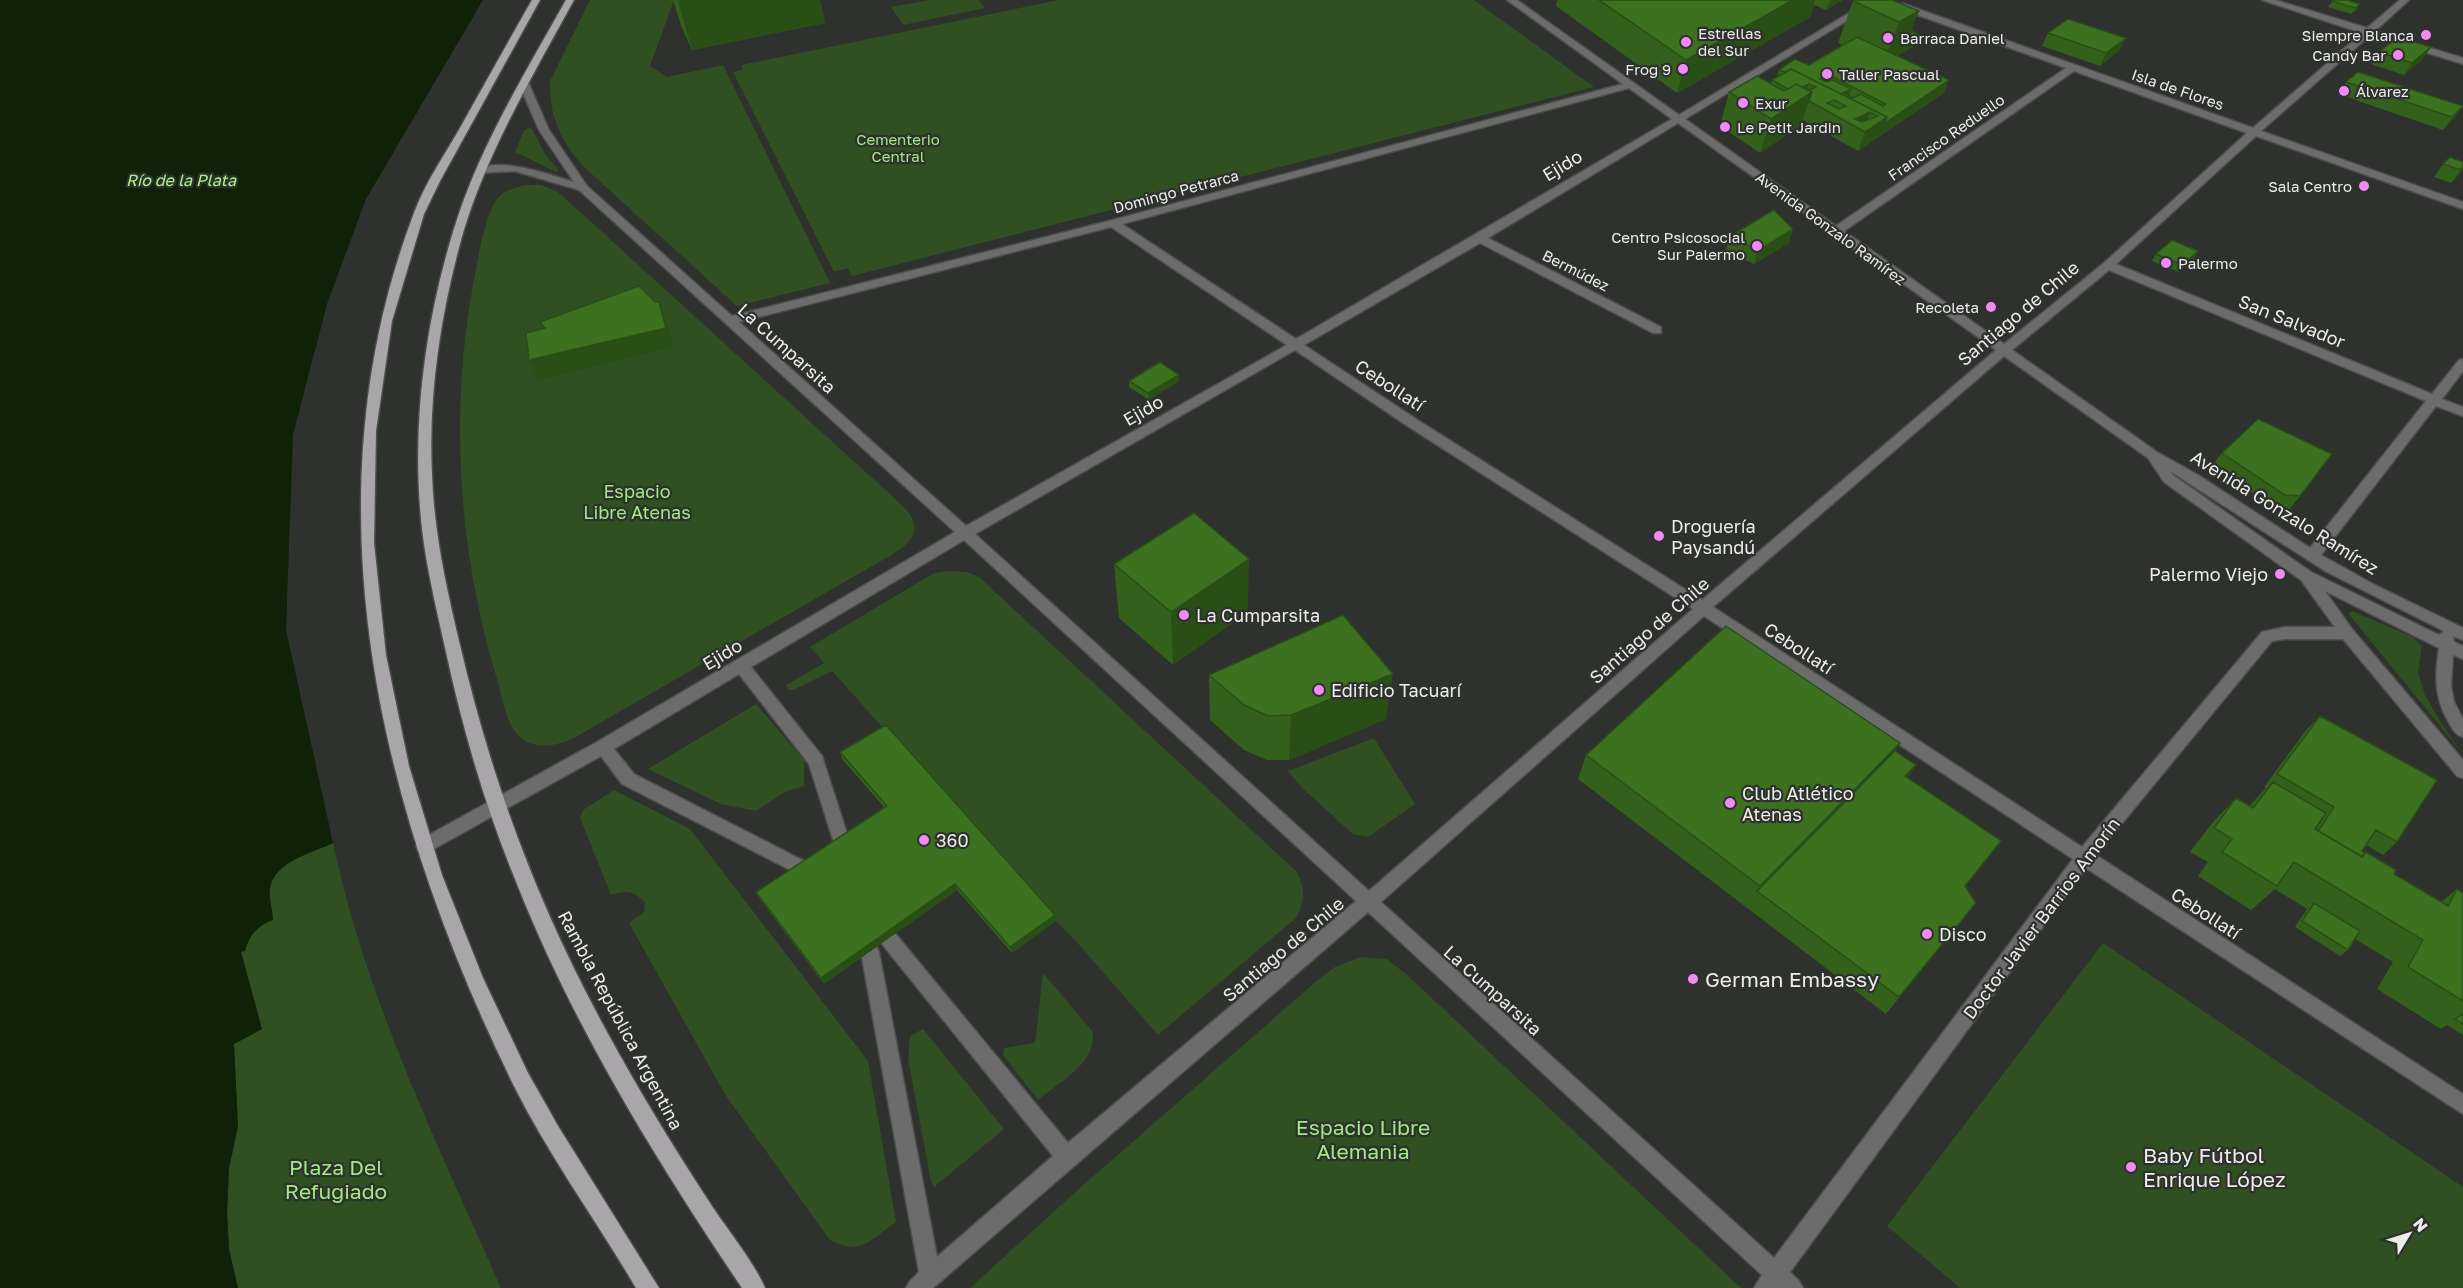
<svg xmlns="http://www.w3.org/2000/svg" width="2463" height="1288" viewBox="0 0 2463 1288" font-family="'Golos Text',sans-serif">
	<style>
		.green { fill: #305022 }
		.water { fill: #0f2107 }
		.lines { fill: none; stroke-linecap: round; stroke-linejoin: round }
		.minor-casing { stroke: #4c4f4c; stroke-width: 3 }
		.major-casing { stroke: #4c4f4c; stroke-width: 3 }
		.minor { fill: #6d6c6d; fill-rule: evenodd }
		.major { fill: #a9a6a9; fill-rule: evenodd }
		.wall { fill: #33611b }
		.shaded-wall { fill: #294f16 }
		.building { fill: #3b711f; stroke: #294f16; stroke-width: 1.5; fill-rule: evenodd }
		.poi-dot { fill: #f28af3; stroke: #2e312e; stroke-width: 2 }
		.labels { text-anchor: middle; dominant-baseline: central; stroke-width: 4.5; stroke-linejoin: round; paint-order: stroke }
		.far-poi-label { font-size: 15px; fill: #ecedeb; stroke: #2e312e; text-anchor: start }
		.far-street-label { font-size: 15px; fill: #ecedeb; stroke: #2e312e }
		.far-park-label { font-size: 15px; fill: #a0ea80; stroke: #2e312e }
		.far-water-label { font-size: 16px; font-style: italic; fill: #aaf58a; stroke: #2e312e }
		.street-label { font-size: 18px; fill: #ecedeb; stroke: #2e312e }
		.park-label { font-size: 18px; fill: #a0ea80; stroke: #2e312e }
		.poi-label { font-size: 18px; fill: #ecedeb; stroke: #2e312e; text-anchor: start }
		.near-poi-label { font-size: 21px; fill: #ecedeb; stroke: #2e312e; text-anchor: start }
		.near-park-label { font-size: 21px; fill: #a0ea80; stroke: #2e312e }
	</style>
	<rect width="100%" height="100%" fill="#2e312e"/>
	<path class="green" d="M590,0H674L650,66L667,77L723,65L830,283L737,306L585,168C561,141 549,118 550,81Z
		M929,0H978L985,8L903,25L891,7Z
		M1059,0H1474L1594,87L852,276L848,268L834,272L733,72L743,70L741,65Z
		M528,128L532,129L545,154L559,171L556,172L515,152L524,130Z
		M526,185H541L557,191L903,506C922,527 917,539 893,554L579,735C561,745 538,752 520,737C506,725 502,696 497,679C458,550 449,413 474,280C478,260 485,213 498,198C504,190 517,187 526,185Z
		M949,571L967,572L979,577L1296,871C1306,888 1305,902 1296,918L1158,1035L1074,939L1056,921L832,671L793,690H789L786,685L824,663L810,647L934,573Z
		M2352,611L2413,637L2422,646L2418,672L2425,695L2441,723L2463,754L2351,617L2349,613Z
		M756,704L804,760V786L785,792L756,811L721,804L648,769Z
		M1374,738L1415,804L1368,837L1353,834L1301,787L1288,771Z
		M614,790L690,829L868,1061L896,1222C870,1240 861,1256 830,1240L726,1096L629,923L644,912L645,902C633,891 627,890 611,895L580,818L583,810Z
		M333,843C366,999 437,1143 501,1288H238L236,1284L229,1249L227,1213L229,1168L238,1126L234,1044L262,1029L241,952L245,951C248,937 255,930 267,922C269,911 268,899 270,889C274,861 312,853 333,843Z
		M2103,943L2463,1187V1288H1960L1887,1226Z
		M1361,957L1386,959L1405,973L1741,1288H970L1072,1195L1319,979L1335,967Z
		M1043,973L1092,1031C1099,1062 1059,1082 1038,1100L1003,1055L1004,1048L1035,1043Z
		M923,1029L1004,1129L934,1187L931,1181L908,1059L910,1036Z"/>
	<path class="water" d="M0,0H483L366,199L327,304L293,435L286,630L333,843C312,853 276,861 270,887C268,898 273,909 273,920C258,925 249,935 245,951L241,952L262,1029L234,1044L238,1126L229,1168L227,1213L229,1249L238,1288H0Z"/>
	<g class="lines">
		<defs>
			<path id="minor" d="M1507,0H1517L1679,115L1871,0H1881L1685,119L1836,226L2066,68L1898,8V4H1904L2253,128L2362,33L2262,0H2275L2367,28L2400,0H2409L2375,31L2463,58V64L2370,35L2261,131L2463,202V209L2256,136L2116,264L2432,394L2459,360L2463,359V371L2442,399L2463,407V416L2436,406L2321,555L2373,584L2463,628V640L2453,636L2454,642L2463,646V659L2453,655L2451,686L2454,702L2463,719V737C2455,735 2452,728 2448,721C2434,696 2435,675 2439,648L2325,591L2352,629L2463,760V778L2457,776L2343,639H2285L2272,641L2096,855L2463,1094V1114L2086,868L1790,1272L1799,1281L1803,1288H1754L1762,1275L1368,912L933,1288H906L910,1281L919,1272L861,952L864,946L870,944L876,946L879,952L937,1257L1053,1156L882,944L879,938L882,932L888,930L894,932L1068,1143L1356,901L964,540L751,667L822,756L850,843L848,848L842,850L836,848L834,843L809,764L739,674L614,749L634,774L810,864L813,869L810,874L804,876L798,874L622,784L601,756L430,851L424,853L418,851L416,846L418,841L597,742L955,532L579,190L515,171L477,173L476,171C497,155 550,175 574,182L539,130L519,84L521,82L529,84L549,130L587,186L732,316L1109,221L1623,84ZM2074,71L2247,133L2104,263L2004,344L1844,231ZM1629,88L1672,119L1296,339L1122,224ZM1678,123L1996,350L1702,600L1416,419L1304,345L1480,243L1653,333H1661V327L1488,238ZM1111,227L1287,345L966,526L739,322ZM2109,270L2426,401L2310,548L2198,475L2157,452L2012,350ZM1295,350L1406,425L1693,609L1369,891L975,534ZM2004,356L2148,458L2164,482L2301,580L2335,627H2285L2262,632L2082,847L1713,607ZM2170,471L2325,571L2444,631L2439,635L2311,572L2174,476ZM1704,616L2073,859L1774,1258L1381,902Z"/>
			<path id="major" d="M532,0H540L440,181L424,214L392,321L376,431L374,543L386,655L409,766L442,875L483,978L528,1073L558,1126L659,1288H636C596,1220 549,1156 514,1086C381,816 303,504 414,213C425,183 444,156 460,128C484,85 508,42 532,0Z
				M566,0H574C533,75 488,150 463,233C441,311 428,394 432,475C434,532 446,586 459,641C492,782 537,904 607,1032C638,1089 672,1145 708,1200C725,1227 753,1260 765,1288H742C655,1159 572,1024 515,879C485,806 463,730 446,652C437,611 427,571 422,529C411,430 424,327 453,232C478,149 524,75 566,0Z"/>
		</defs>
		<use href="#minor" class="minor-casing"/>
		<use href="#major" class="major-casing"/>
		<use href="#minor" class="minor"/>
		<use href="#major" class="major"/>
	</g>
	<path class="wall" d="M673,0H820L825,23L692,50L682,28Z
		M1557,0H1843L1826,10L1814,5L1810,17L1677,93L1556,6Z
		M1892,0L1911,31L1921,42L1897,56L1949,80L1944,93L1858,151L1803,120L1801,125L1760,153L1720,126L1729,92L1771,83L1772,80L1777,77L1779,70L1809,65L1843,45L1838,43L1853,1Z
		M2333,0L2360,4L2356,10L2351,14L2328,7Z
		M2048,33L2119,51L2100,66L2042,46Z
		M2379,52L2423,59L2404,75L2371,64Z
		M2346,82L2463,106L2453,119L2443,130L2338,94Z
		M2443,164L2463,169L2451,183L2434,177Z
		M1730,236L1789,243L1754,264L1726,250Z
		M2198,251L2194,258L2179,272L2152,261L2156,254Z
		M1129,381H1179L1149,400L1129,387Z
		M2222,453L2300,496L2289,510L2274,508L2212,466Z
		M1114,564L1248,612L1173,665L1119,618Z
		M1209,675L1386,719L1289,760H1267L1244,750L1210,720Z
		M2320,716L2397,842L2383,855L2366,845L2362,851L2394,874L2441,902L2457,889L2463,893V1035L2447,1025L2441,1029L2377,989L2393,962L2355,939L2348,950L2340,956L2295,927L2307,909L2275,889L2251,910L2198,876L2208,862L2190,852L2213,822L2236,798L2249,806L2266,788L2264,787L2307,729Z
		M1900,743L1895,751L1965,887L1976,903L1886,1014L1578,779L1586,755Z
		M840,752L1056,921L1012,953L957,890L824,984L759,898L756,892L884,807L842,759Z"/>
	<path class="shaded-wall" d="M683,0H820L825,23L692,50L678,1Z
		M1784,0H1815L1810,17L1677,93L1686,60Z
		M1830,0H1843L1826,10Z
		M1919,11L1905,47L1923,36L1921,42L1883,64L1899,22Z
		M2126,38L2119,51L2100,66L2106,53Z
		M2431,47L2423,59L2404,75L2412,63Z
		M1829,75L1825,88L1820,79Z
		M1949,80L1944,93L1858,151L1865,132L1887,117Z
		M1809,84L1804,97L1812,92L1801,125L1760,153L1771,119L1800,88Z
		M1851,89L1847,102L1843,93Z
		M2463,106L2453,119L2443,130L2452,117Z
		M1870,112L1863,131L1855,119Z
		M2463,167V169L2458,176L2451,183Z
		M1793,229L1789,243L1754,264L1758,251Z
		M2198,251L2194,258L2179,272L2183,265Z
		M659,302L666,322L673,347L539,380L529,360Z
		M1179,375V381L1149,400L1148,393Z
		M1249,559L1248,612L1173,665L1171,612Z
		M1393,674L1386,719L1289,760L1291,715Z
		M1900,743L1885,768L1757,891L1760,886Z
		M1916,765L1904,784L1905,776Z
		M955,884L957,890L824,984L821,978Z
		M1055,915L1056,921L1012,953L1010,947Z"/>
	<path class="building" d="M1599,0H1793L1686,60Z
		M1854,0H1892L1919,11L1899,22L1853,1Z
		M2333,0H2347L2360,4L2355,8L2332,1Z
		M2068,19L2126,38L2106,53L2048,33Z
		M1911,31L1923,36L1905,47Z
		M1857,37L1949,80L1885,123L1887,117L1791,69L1785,72L1779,70L1795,59L1809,65ZM1829,75L1886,104L1883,106L1861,94L1853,98L1843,93L1851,89L1833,80L1826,82L1820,79Z
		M2398,37L2431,47L2412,63L2379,52Z
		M1791,69L1887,117L1865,132L1809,101L1812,92L1809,90L1816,87L1809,84L1802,87L1796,84L1788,89L1772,80ZM1834,100L1846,106L1839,109L1827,103ZM1870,112L1878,116L1862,122L1855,119Z
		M2358,72L2463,106L2452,117L2346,82Z
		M1757,76L1784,91L1796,84L1812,92L1771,119L1729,92Z
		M2450,157L2463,162V167L2461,170L2443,164Z
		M1774,210L1793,229L1758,251L1730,236Z
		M2172,240L2198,251L2183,265L2156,254Z
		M639,286L655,302H659L666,328L529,360L526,333L545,328L540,322Z
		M1160,362L1179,375L1148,393L1129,381Z
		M2258,419L2332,454L2300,496L2285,495L2222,453Z
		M1194,513L1249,559L1171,612L1114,564Z
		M1343,615L1393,674L1291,715L1268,716L1244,705L1209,675Z
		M1726,626L1900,743L1760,886L1586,755Z
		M2320,716L2437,780L2397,842L2376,830L2362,851L2365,853L2361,856L2315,829L2319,830L2334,807L2277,774Z
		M886,725L1055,915L1010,947L955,884L821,978L756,892L887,806L840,752Z
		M1895,751L1916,765L1905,776L2001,841L1965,886L1976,903L1899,997L1757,891Z
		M2273,782L2326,813L2315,829L2362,857L2366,852L2396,870L2394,874L2448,906L2457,889L2463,893V1001L2408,967L2423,940L2294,862L2277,886L2222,852L2232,839L2214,828L2236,798L2253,808Z
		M2314,903L2360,931L2348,950L2302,921Z
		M2463,1014V1024L2455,1019Z"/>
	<g class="poi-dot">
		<circle cx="2426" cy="35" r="6"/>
		<circle cx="1888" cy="38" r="6"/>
		<circle cx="1686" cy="42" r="6"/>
		<circle cx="2398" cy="55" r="6"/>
		<circle cx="1683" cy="69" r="6"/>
		<circle cx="1827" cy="74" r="6"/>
		<circle cx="2344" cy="91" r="6"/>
		<circle cx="1743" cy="103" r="6"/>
		<circle cx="1725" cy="127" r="6"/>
		<circle cx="2364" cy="186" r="6"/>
		<circle cx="1757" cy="246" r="6"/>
		<circle cx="2166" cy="263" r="6"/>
		<circle cx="1991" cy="307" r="6"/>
		<circle cx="1659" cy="536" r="6"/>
		<circle cx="2280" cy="574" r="6"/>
		<circle cx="1184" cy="615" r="6"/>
		<circle cx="1319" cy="690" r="6"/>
		<circle cx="1730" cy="803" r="6"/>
		<circle cx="924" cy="840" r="6"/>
		<circle cx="1927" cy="934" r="6"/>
		<circle cx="1693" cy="979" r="6"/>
		<circle cx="2131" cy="1167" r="6"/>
	</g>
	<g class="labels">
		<g class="far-poi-label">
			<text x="1698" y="33">Estrellas<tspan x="1698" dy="17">del Sur</tspan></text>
			<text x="2414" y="35" text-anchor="end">Siempre Blanca</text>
			<text x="1900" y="38">Barraca Daniel</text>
			<text x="2386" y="55" text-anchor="end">Candy Bar</text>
			<text x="1671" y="69" text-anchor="end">Frog 9</text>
			<text x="1839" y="74">Taller Pascual</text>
			<text x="2356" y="91">Álvarez</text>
			<text x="1755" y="103">Exur</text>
			<text x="1737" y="127">Le Petit Jardin</text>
			<text x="2352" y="186" text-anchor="end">Sala Centro</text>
			<text x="1745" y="237" text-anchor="end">Centro Psicosocial<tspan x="1745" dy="17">Sur Palermo</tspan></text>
			<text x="2178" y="263">Palermo</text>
			<text x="1979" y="307" text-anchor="end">Recoleta</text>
		</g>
		<g class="far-street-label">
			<text transform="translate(2178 89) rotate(19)">Isla de Flores</text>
			<text transform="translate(1946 137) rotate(-35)">Francisco Reduello</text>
			<text transform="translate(1176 191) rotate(-15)">Domingo Petrarca</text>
			<text transform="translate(1831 228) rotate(36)">Avenida Gonzalo Ramírez</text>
			<text transform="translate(1576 270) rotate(27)">Bermúdez</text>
		</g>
		<g class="far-park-label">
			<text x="898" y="139">Cementerio<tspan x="898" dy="17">Central</tspan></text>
		</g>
		<g class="far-water-label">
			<text x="181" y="180">Río de la Plata</text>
		</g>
		<g class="street-label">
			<text transform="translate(1562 165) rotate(-31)">Ejido</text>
			<text transform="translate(2018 313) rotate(-40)">Santiago de Chile</text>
			<text transform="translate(2292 321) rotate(22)">San Salvador</text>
			<text transform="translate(787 348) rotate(42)">La Cumparsita</text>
			<text transform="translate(1390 385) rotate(33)">Cebollatí</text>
			<text transform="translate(1143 410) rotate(-30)">Ejido</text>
			<text transform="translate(2285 512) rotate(32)">Avenida Gonzalo Ramírez</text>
			<text transform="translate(1649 630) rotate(-41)">Santiago de Chile</text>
			<text transform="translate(1799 648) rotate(33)">Cebollatí</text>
			<text transform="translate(722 654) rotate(-31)">Ejido</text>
			<text transform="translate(2206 913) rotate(33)">Cebollatí</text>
			<text transform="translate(2041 918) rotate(-53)">Doctor Javier Barrios Amorín</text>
			<text transform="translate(1283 949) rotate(-40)">Santiago de Chile</text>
			<text transform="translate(1493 990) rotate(42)">La Cumparsita</text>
			<text transform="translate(621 1020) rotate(62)">Rambla República Argentina</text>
		</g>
		<g class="park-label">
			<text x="637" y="491">Espacio<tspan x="637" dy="21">Libre Atenas</tspan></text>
		</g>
		<g class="poi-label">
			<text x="1671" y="526">Droguería<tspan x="1671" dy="21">Paysandú</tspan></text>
			<text x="2268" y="574" text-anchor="end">Palermo Viejo</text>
			<text x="1196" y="615">La Cumparsita</text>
			<text x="1331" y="690">Edificio Tacuarí</text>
			<text x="1742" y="793">Club Atlético<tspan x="1742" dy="21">Atenas</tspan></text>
			<text x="936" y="840">360</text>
			<text x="1939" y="934">Disco</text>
		</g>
		<g class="near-poi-label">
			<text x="1705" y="979">German Embassy</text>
			<text x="2143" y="1155">Baby Fútbol<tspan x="2143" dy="24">Enrique López</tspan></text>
		</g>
		<g class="near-park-label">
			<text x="1363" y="1127">Espacio Libre<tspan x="1363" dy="24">Alemania</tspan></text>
			<text x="336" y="1167">Plaza Del<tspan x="336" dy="24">Refugiado</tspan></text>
		</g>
	</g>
	<g transform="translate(2409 1234) rotate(52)" stroke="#2e312e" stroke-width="4.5" paint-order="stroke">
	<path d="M0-4.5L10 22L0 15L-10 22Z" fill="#ecedeb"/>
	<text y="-9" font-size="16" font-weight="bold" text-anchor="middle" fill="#ecedeb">N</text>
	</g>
</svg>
